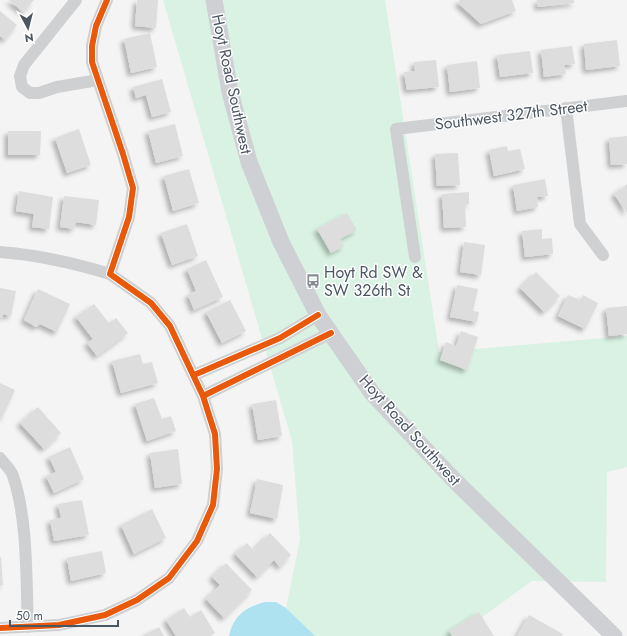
<svg xmlns="http://www.w3.org/2000/svg" width="627" height="636" viewBox="0 0 627 636" font-family="Jost,sans-serif">
	<style>
		.green { fill: #d9f2e3 }
		.water { fill: #aee2f0 }
		.building { fill: #ddddde; filter: url(#shadow) }
		.lines { fill: none; stroke-linecap: round; stroke-linejoin: round }
		.minor { stroke: #ced0d2; stroke-width: 12 }
		.secondary { stroke: #ced0d4; stroke-width: 17 }
		.cycleway-casing { stroke: #fff; stroke-width: 8 }
		.cycleway { stroke: #e8590c; stroke-width: 6 }
		.labels { text-anchor: middle; dominant-baseline: central; stroke-width: 3; stroke-linejoin: round; paint-order: stroke }
		.street-label { font-size: 16px; fill: #4a5661; stroke: #fff }
		.poi-label { font-size: 16px; fill: #4a5661; stroke: #fff; text-anchor: start }
	</style>
	<defs>
		<filter id="shadow"><feDropShadow dx="-3.5" dy="3.5" stdDeviation="2" flood-color="#0004"/></filter>
	</defs>
	<rect width="100%" height="100%" fill="#f4f4f4"/>
	<path class="green" d="M163,0H385L439,352L627,336V467L607,472L606,582L532,581L456,636H314L286,608L300,539L292,441Z"/>
	<path class="water" d="M265,602H276L286,608L315,636H229C233,616 246,607 265,602Z"/>
	<path class="building" d="M9,0H34L23,12Z
		M137,0H158L156,28L135,26Z
		M460,0H512L516,11L481,24L458,3Z
		M537,0H574V3L538,7Z
		M0,11L17,25L5,40L0,36Z
		M150,33L157,67L131,73L124,39Z
		M617,40L620,66L586,70L584,44Z
		M572,46L575,64L564,65L566,74L544,77L541,50Z
		M530,51L533,73L500,77L497,55Z
		M436,60L439,87L407,90L404,72L415,71L414,62Z
		M477,61L480,88L450,92L447,65Z
		M162,79L171,112L152,117L146,95L136,98L133,87Z
		M175,124L183,156L156,163L148,131Z
		M79,129L91,165L67,173L55,138Z
		M8,131H41L40,155H8Z
		M627,136V164L611,165L609,138Z
		M507,146L508,151L520,149L525,169L494,176L489,150Z
		M458,153L460,185L437,186L435,154Z
		M189,169L199,203L173,211L164,176Z
		M545,179L548,196L537,197L538,207L517,211L513,185Z
		M627,184V213L614,194Z
		M19,191L53,197L49,229L32,227L34,214L16,211Z
		M469,192V204H465L466,227L444,228L442,194Z
		M64,196L99,200L96,225L76,222L74,229L60,227Z
		M347,213L357,230L340,239L344,246L331,253L317,229Z
		M187,224L198,256L172,265L161,233Z
		M542,229V239L552,238L553,254L525,257L522,231Z
		M464,242L485,245L481,275L460,272Z
		M206,260L223,297L194,310L188,295L196,291L187,269Z
		M536,272L560,296L544,312L520,288Z
		M457,285L478,289L473,311L479,312L477,322L450,317Z
		M0,288L16,291L11,316L3,314L2,318L0,317Z
		M38,289L70,304L57,332L40,324L36,327L24,320Z
		M568,295L580,300L583,295L598,303L585,329L558,316Z
		M230,300L246,331L222,343L206,312Z
		M94,304L109,323L116,318L128,333L97,356L87,343L93,339L76,317Z
		M627,306V334L609,336L606,308Z
		M461,331L478,337L467,370L440,360L446,342L456,346Z
		M140,354L143,364L152,362L158,383L121,393L112,361Z
		M0,383L15,390L2,418L0,417Z
		M154,398L162,419L171,416L176,431L147,441L135,404Z
		M276,400L282,436L258,440L252,404Z
		M38,407L61,433L44,449L20,423Z
		M70,447L84,479L54,493L46,476L56,472L49,457Z
		M178,449L182,484L155,488L150,453Z
		M257,479L283,485L277,519L250,513Z
		M82,500L89,535L54,541L50,520L61,518L58,504Z
		M152,509L166,538L134,554L121,525Z
		M270,533L291,555L280,567L274,560L257,577L235,554L247,543L253,550Z
		M102,551L106,573L71,581L67,558Z
		M0,557H1L3,585H0Z
		M226,563L252,590L224,618L206,599L220,585L212,577Z
		M184,608L190,617L201,610L215,633L210,636H176L166,620Z
		M479,612L494,636H452L449,631Z
		M529,615L563,634L562,636H517Z
		M159,627L164,636H145L144,635Z"/>
	<g class="lines">
		<path class="minor" d="M76,0L24,65L20,76L22,87L30,93H39L57,87L98,80
			M566,108L580,224L603,255
			M0,252C38,255 74,263 110,274
			M415,257L396,129L627,101
			M194,375L280,338L318,315
			M203,396L331,333
			M0,458C4,464 11,469 13,476C28,519 26,581 28,627
			M0,628L59,625L105,615L137,600L169,578L197,541L213,505L217,469L215,434L203,396L170,326L151,303L110,274L129,217L133,188L123,154L92,62V46L96,26L107,0"/>
		<path class="secondary" d="M214,0L230,92L249,162L281,242L318,315L372,393L454,480L614,636"/>
		<defs>
			<path id="cycleway" d="M194,375L280,338L318,315
				M203,396L331,333
				M0,628L59,625L105,615L137,600L169,578L197,541L213,505L217,469L215,434L203,396L170,326L151,303L110,274L129,217L133,188L123,154L92,62V46L96,26L107,0"/>
		</defs>
		<use href="#cycleway" class="cycleway-casing"/>
		<use href="#cycleway" class="cycleway"/>
	</g>
	<defs>
		<symbol id="bus-bare" viewBox="-9 -9 18 18"><path d="M-5-6H5V4H4V6H2V4H-2V6H-4V4H-5ZM-3.5-4V0h7V-4ZM-3.5 1.2v1.5H-2V1.2ZM2 1.2v1.5H3.5V1.2Z" fill="#868d94" stroke="#fff" stroke-width="2.5" paint-order="stroke"/></symbol>
	</defs>
	<g fill-rule="evenodd">
		<use href="#bus-bare" x="303" y="271" width="20" height="20"/>
	</g>
	<g class="labels">
		<g class="street-label">
			<text transform="translate(232 84) rotate(78)">Hoyt Road Southwest</text>
			<text transform="translate(511 115) rotate(-7)">Southwest 327th Street</text>
			<text transform="translate(410 430) rotate(48)">Hoyt Road Southwest</text>
		</g>
		<g class="poi-label">
			<text x="324" y="272">Hoyt Rd SW &amp;<tspan x="324" dy="18">SW 326th St</tspan></text>
		</g>
	</g>
	<g transform="translate(28 28) rotate(173)" stroke="#ffffff" stroke-width="3" paint-order="stroke">
	<path d="M0-3L7 15L0 10L-7 15Z" fill="#4a5661"/>
	<text y="-6" font-size="11" font-weight="bold" text-anchor="middle" fill="#4a5661">N</text>
	</g>
	<path d="M10 620v6h108v-6" fill="none" stroke="#4a5661" stroke-width="2"/>
	<text x="16" y="620" font-size="12" fill="#4a5661" stroke="#ffffff" stroke-width="3" paint-order="stroke">50 m</text>
</svg>
